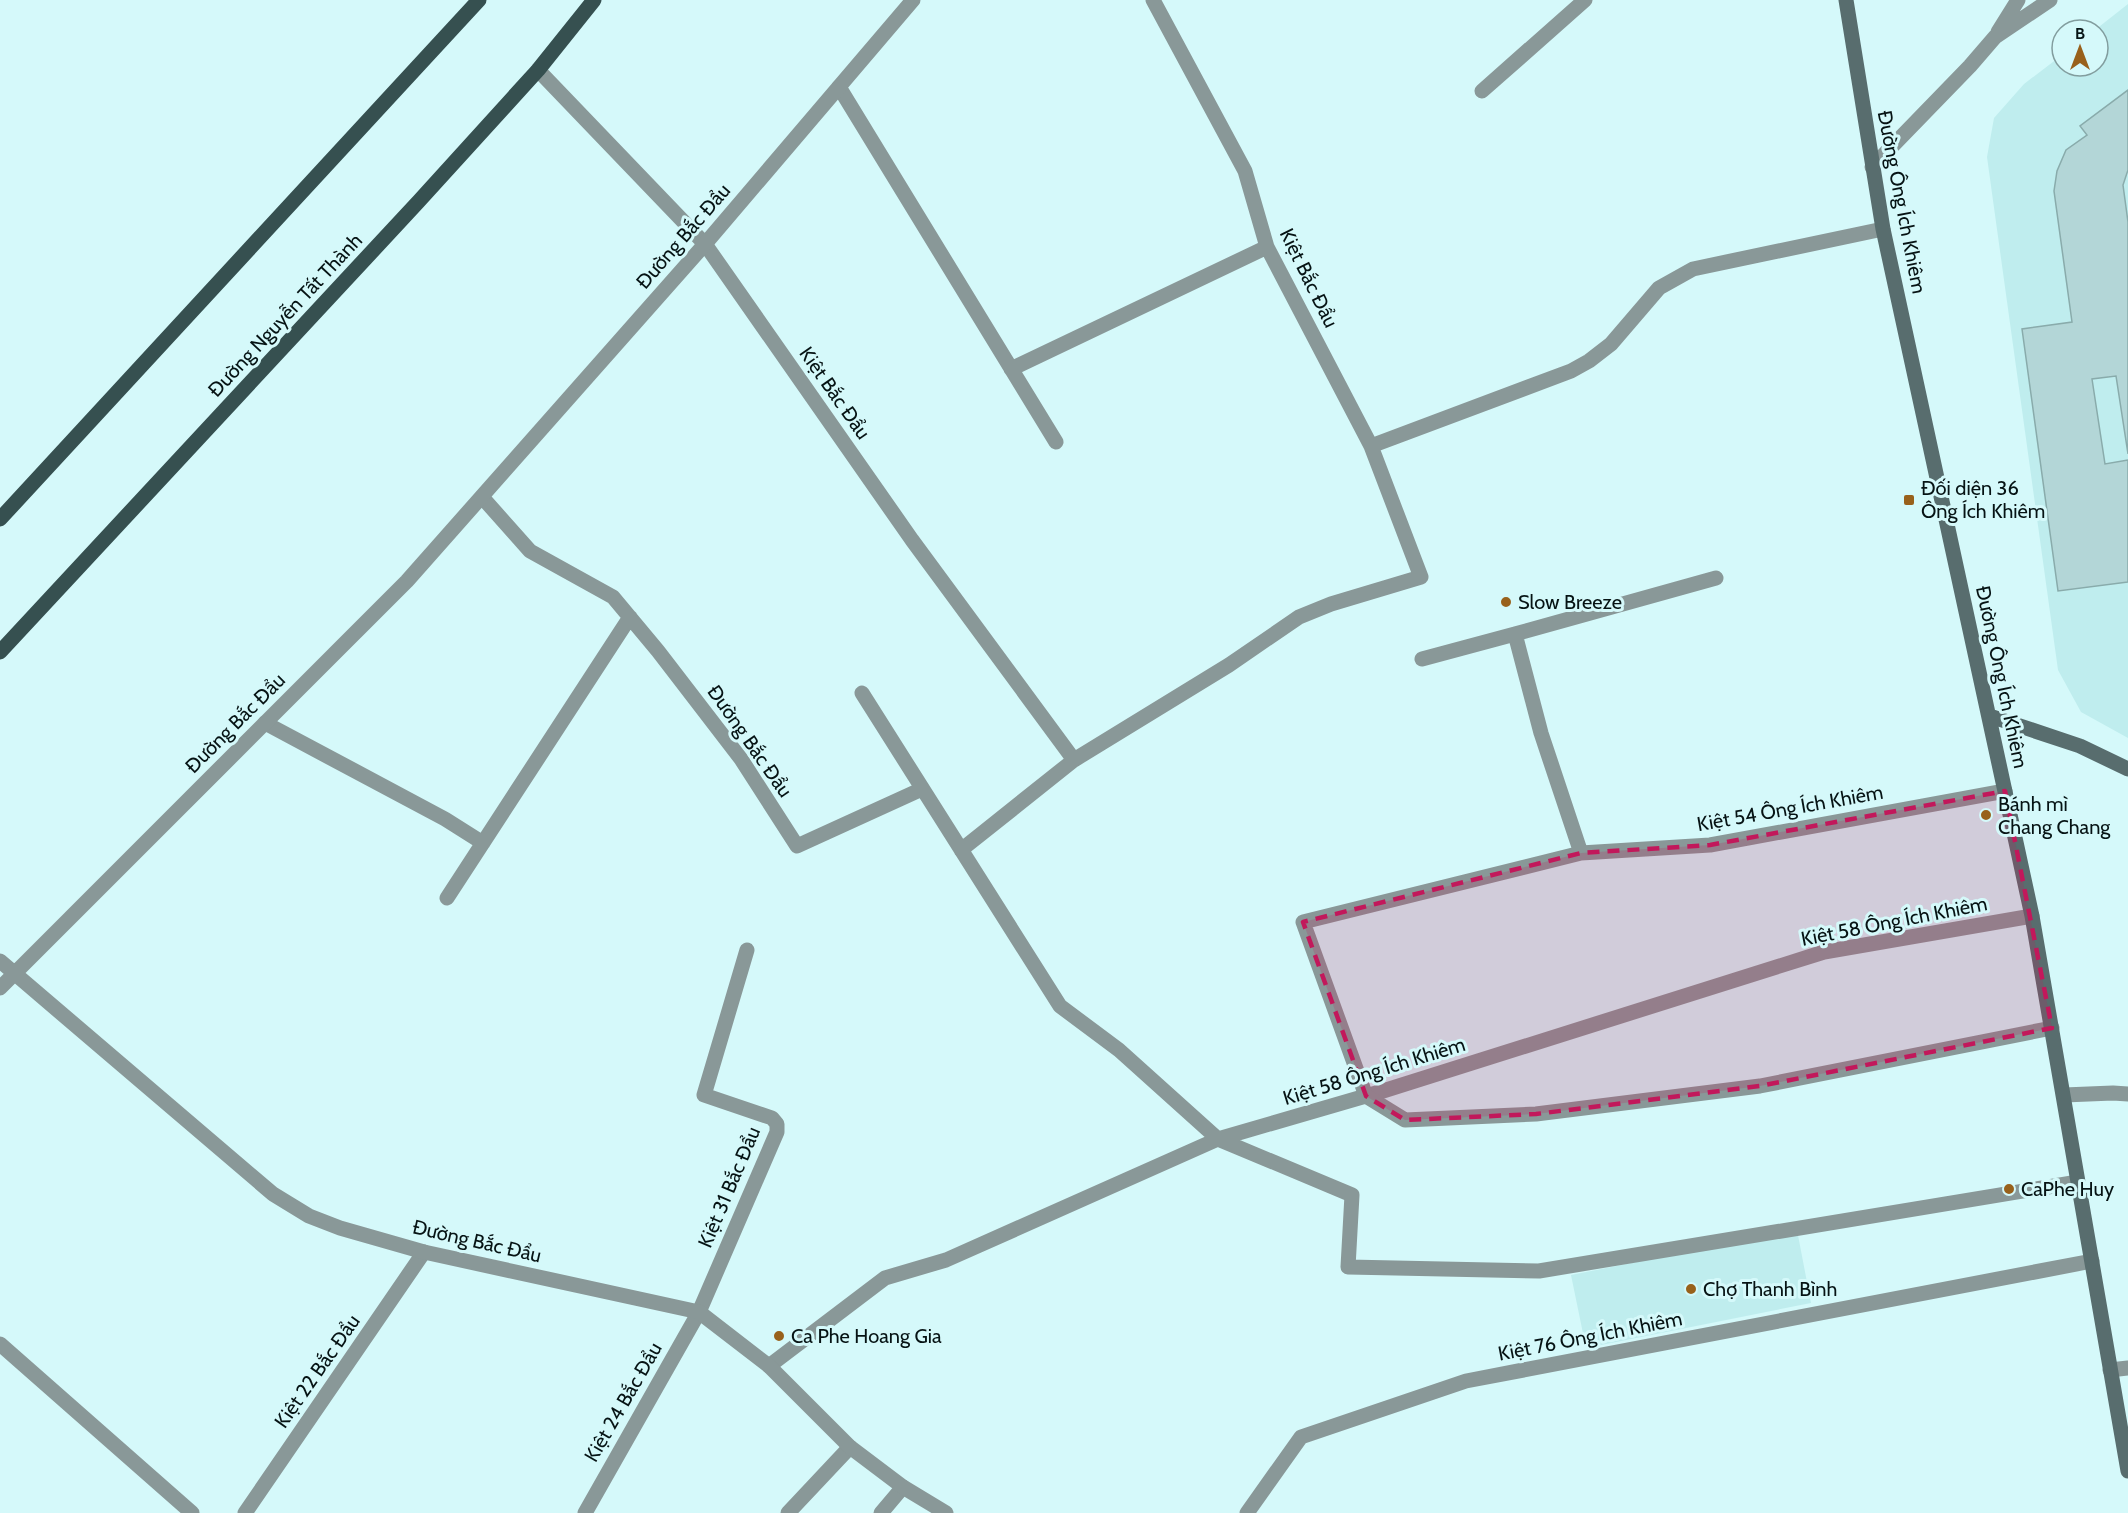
<svg xmlns="http://www.w3.org/2000/svg" width="2128" height="1513" viewBox="0 0 2128 1513" font-family="Cabin,sans-serif">
	<style>
		.built { fill: #bfedee }
		.building { fill: #b3d6d7; stroke: #89abab; stroke-width: 1.5 }
		.lines { fill: none; stroke-linecap: round; stroke-linejoin: round }
		.lane { stroke: #899898; stroke-width: 15 }
		.street { stroke: #899898; stroke-width: 15 }
		.secondary { stroke: #586d6e; stroke-width: 15 }
		.primary { stroke: #365050; stroke-width: 15 }
		.marked { fill: #c2185b; fill-opacity: 0.2; stroke: #c2185b; stroke-width: 4.5; stroke-dasharray: 12 8; stroke-linejoin: round }
		.poi-dot { fill: #98611b; stroke: #d5f9fa; stroke-width: 2 }
		.labels { text-anchor: middle; dominant-baseline: central; stroke-width: 6; stroke-linejoin: round; paint-order: stroke }
		.street-label { font-size: 20px; fill: #061314; stroke: #d5f9fa }
		.poi-label { font-size: 20px; fill: #061314; stroke: #d5f9fa; text-anchor: start }
	</style>
	<rect width="100%" height="100%" fill="#d5f9fa"/>
	<path class="built" d="M2128,4V738L2081,712L2058,670L1987,157L1994,118L2024,84L2062,55V66H2098V30H2095Z
		M1797,1230L1811,1303L1586,1348L1571,1275Z"/>
	<path class="building" d="M2128,90V170L2123,185L2128,222V454L2116,376L2092,379L2105,464L2128,460V582L2058,591L2022,329L2072,322L2054,191L2057,171L2066,150L2087,135L2080,126Z"/>
	<g class="lines">
		<path class="lane" d="M538,70L705,244L912,540L1074,760
			M839,87L1056,442
			M1482,91L1585,0
			M1011,369L1267,247
			M1371,446L1571,371L1589,361L1611,344L1659,288L1693,269L1883,229
			M482,497L530,551L613,597L658,651L741,759L797,846L922,789
			M862,693L1060,1006L1119,1050L1218,1139L1352,1195L1348,1267L1539,1271L2078,1182
			M265,723L445,819L483,843
			M961,850L1074,760L1229,665L1299,617L1331,604L1421,577L1371,446L1267,247L1245,171L1153,0
			M447,898L630,617
			M0,1344L192,1513
			M769,1366L885,1278L946,1260L1218,1139L1383,1091L1824,952L2032,916
			M245,1513L424,1252
			M585,1513L699,1312L777,1132V1124L772,1118L704,1095L747,950
			M788,1513L850,1447
			M881,1513L903,1487"/>
		<path class="street" d="M1998,32L2018,0
			M1872,167L1970,66L1995,37L2050,0
			M1515,634L1716,578
			M1422,659L1515,634L1541,733L1581,853
			M2005,791L1710,845L1581,853L1303,922L1366,1096L1405,1120L1536,1114L1760,1086L2052,1028
			M0,961L273,1194L309,1216L340,1228L424,1252L699,1312L769,1366L850,1447L903,1487L946,1513
			M0,988L407,581L705,244L913,0
			M2064,1095L2113,1093L2128,1094
			M2110,1370L2128,1368
			M1247,1513L1301,1437L1466,1381L2092,1261"/>
		<path class="secondary" d="M1846,0L1883,229L2032,916L2128,1471
			M1990,716L2080,746L2128,769"/>
		<path class="primary" d="M0,519L479,0
			M0,652L419,201L538,70L594,0"/>
	</g>
	<path class="marked" d="M2005,791L2052,1028L1760,1086L1536,1114L1405,1120L1366,1096L1303,922L1581,853L1710,845Z"/>
	<g class="poi-dot">
		<rect x="1903" y="494" width="12" height="12" rx="3"/>
		<circle cx="1506" cy="602" r="6"/>
		<circle cx="1986" cy="815" r="6"/>
		<circle cx="2009" cy="1189" r="6"/>
		<circle cx="1691" cy="1289" r="6"/>
		<circle cx="779" cy="1336" r="6"/>
	</g>
	<g class="labels">
		<g class="street-label">
			<text transform="translate(1902 202) rotate(79)">Đường Ông Ích Khiêm</text>
			<text transform="translate(683 236) rotate(-49)">Đường Bắc Đẩu</text>
			<text transform="translate(1309 278) rotate(64)">Kiệt Bắc Đẩu</text>
			<text transform="translate(285 315) rotate(-47)">Đường Nguyễn Tất Thành</text>
			<text transform="translate(835 393) rotate(55)">Kiệt Bắc Đẩu</text>
			<text transform="translate(2002 677) rotate(78)">Đường Ông Ích Khiêm</text>
			<text transform="translate(235 723) rotate(-45)">Đường Bắc Đẩu</text>
			<text transform="translate(750 741) rotate(55)">Đường Bắc Đẩu</text>
			<text transform="translate(1790 808) rotate(-10)">Kiệt 54 Ông Ích Khiêm</text>
			<text transform="translate(1894 921) rotate(-11)">Kiệt 58 Ông Ích Khiêm</text>
			<text transform="translate(1374 1071) rotate(-17)">Kiệt 58 Ông Ích Khiêm</text>
			<text transform="translate(729 1187) rotate(-67)">Kiệt 31 Bắc Đẩu</text>
			<text transform="translate(477 1241) rotate(13)">Đường Bắc Đẩu</text>
			<text transform="translate(1590 1336) rotate(-11)">Kiệt 76 Ông Ích Khiêm</text>
			<text transform="translate(317 1371) rotate(-55)">Kiệt 22 Bắc Đẩu</text>
			<text transform="translate(623 1402) rotate(-60)">Kiệt 24 Bắc Đẩu</text>
		</g>
		<g class="poi-label">
			<text x="1921" y="488">Đối diện 36<tspan x="1921" dy="23">Ông Ích Khiêm</tspan></text>
			<text x="1518" y="602">Slow Breeze</text>
			<text x="1998" y="804">Bánh mì<tspan x="1998" dy="23">Chang Chang</tspan></text>
			<text x="2021" y="1189">CaPhe Huy</text>
			<text x="1703" y="1289">Chợ Thanh Bình</text>
			<text x="791" y="1336">Ca Phe Hoang Gia</text>
		</g>
	</g>
	<g transform="translate(2080 48)"><circle r="28" fill="#d5f9fa" stroke="#829d9e" stroke-width="1.5"/>
	<path d="M0-4.5L10 22L0 15L-10 22Z" fill="#98611b"/>
	<text y="-9" font-size="16" font-weight="bold" text-anchor="middle" fill="#061314">B</text>
	</g>
</svg>
